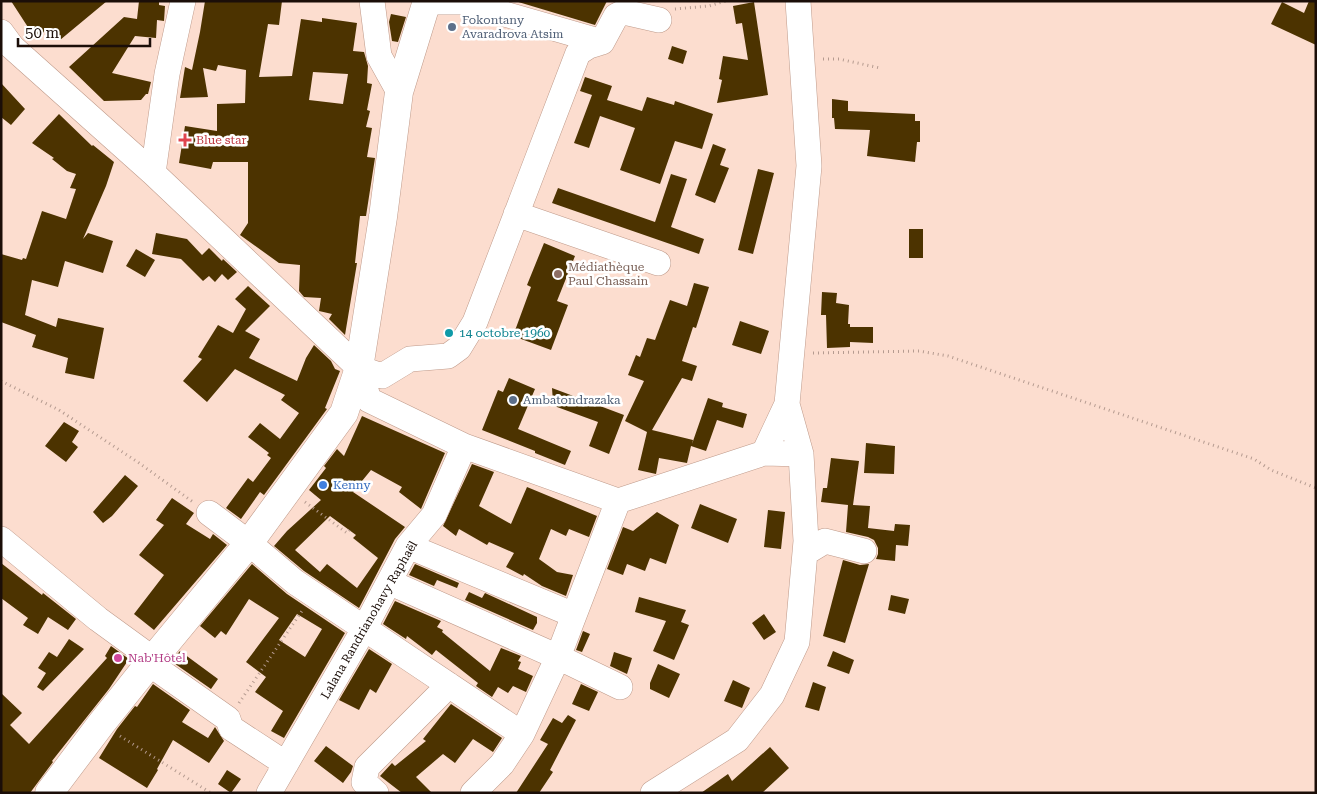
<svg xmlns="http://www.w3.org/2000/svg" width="1317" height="794" viewBox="0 0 1317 794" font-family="'Roboto Serif',serif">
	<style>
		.building { fill: #4c3300; fill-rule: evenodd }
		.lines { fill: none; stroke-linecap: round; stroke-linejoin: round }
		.minor-casing { stroke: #bf9a8a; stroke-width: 26 }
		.major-casing { stroke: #bf9a8a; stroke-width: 29 }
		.path { stroke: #b59b90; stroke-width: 3; stroke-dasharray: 1 4; stroke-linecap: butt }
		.minor { stroke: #fff; stroke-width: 25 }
		.major { stroke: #fff; stroke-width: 28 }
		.service-dot { fill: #5c6f8a; stroke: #fff; stroke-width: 2 }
		.health-dot { fill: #e0444e; stroke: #fff; stroke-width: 2 }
		.education-dot { fill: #8d6e63; stroke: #fff; stroke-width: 2 }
		.culture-dot { fill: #0f9aa8; stroke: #fff; stroke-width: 2 }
		.shop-dot { fill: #3f7fe0; stroke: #fff; stroke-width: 2 }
		.hotel-dot { fill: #d1479c; stroke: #fff; stroke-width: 2 }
		.labels { text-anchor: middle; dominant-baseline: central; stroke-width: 5; stroke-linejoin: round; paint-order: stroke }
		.service-label { font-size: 12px; fill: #4e5e75; stroke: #fff; text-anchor: start }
		.health-label { font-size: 12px; fill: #be3a42; stroke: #fff; text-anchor: start }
		.education-label { font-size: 12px; fill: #785e54; stroke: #fff; text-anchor: start }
		.culture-label { font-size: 12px; fill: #0d838f; stroke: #fff; text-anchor: start }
		.shop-label { font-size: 12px; fill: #366cbe; stroke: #fff; text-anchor: start }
		.street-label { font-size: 12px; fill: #1b0e08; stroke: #fff }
		.hotel-label { font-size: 12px; fill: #b23c85; stroke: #fff; text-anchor: start }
	</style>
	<rect width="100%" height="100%" fill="#fcddcf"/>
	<path class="building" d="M11,1H107L60,40L50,28L35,38Z
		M139,1H159V5L165,6L164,21L157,20L156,38L135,36L112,73L151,82L148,94H146L141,100L104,101L69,67L124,17L137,19Z
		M205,1H282L279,25L268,24L259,77L292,76L301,19L322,22V18L357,23L353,51L364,52L368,66L367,83L372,84L367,110L370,111L366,127L372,128L367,157L375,158L366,216H360L355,263H357L345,335L329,319L332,314L319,311L321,298L304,297L299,291L300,265L279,263L240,235L248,223V162H213L211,169L179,163L185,126L217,131V104L245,103L246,70L218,65L216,71L203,68L208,97L180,98L185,67L192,70L200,32ZM313,72L348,74L343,104L309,100Z
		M515,1H607L595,25Z
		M1309,1H1316V45L1271,24L1282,2L1304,13Z
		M754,2L768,95L717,103L722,80L719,79L723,56L748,60L742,23L736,24L733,6Z
		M391,14L406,17L398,42L392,41L389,22Z
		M672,46L687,51L683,64L668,59Z
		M585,77L612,86L607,100L642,111L647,97L674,105L675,101L713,114L702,149L675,141L660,184L620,170L635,128L600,116L589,148L574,143L592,95L580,91Z
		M1,83L25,109L11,125L1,117Z
		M832,99L848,101V111L915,114V121H920V142H917L915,162L867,156L870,130L835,129L834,118H832Z
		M59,114L92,146L93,145L114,162L106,186L83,239L88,233L113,241L103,273L65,261L58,287L32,280L25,315L56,327L58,318L104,328L94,379L65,373L68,358L32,347L36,335L1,322V254L22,260L23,258L26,259L42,211L66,219L76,189L70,188L76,174L67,171L52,159L54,158L32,143Z
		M713,144L726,149L720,165L729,168L715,203L695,195Z
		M758,169L774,173L753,254L738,250Z
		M671,174L687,179L671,227L704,239L699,254L552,203L558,188L655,222Z
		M909,229H923V258H909Z
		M156,233L187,239L202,255L209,248L222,261L223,259L237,272L228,280L222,274L215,282L209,276L203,281L181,259L152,254Z
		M544,243L575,256L557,301L568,305L551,350L513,336L531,287L527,285Z
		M136,249L155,260L145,277L126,266Z
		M694,283L709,287L696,328L693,327L682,361L697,366L692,381L682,378L652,430L693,440L692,444L708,398L723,403L722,407L747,414L743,428L717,420L706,451L691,446L687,463L659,458L656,474L638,470L647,432L625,421L644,381L628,375L636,355L640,357L647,338L655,340L670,300L687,306Z
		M248,286L270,306L245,331L260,339L249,358L297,381L306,358L314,345L331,361L335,369L340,371L325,408L327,409L264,495L260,492L241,519L226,508L248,478L253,482L271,458L267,455L269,453L248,437L260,423L280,439L299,413L281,400L285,395L235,369L207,402L183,381L202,359L198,357L218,325L233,333L246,309L235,299Z
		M822,292L837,293L836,303L849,305L848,324H850V327H873V343L850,342V347L827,348L826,315H821Z
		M740,321L769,331L761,354L732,345Z
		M509,378L535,389L518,429L571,451L565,465L535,453V451L482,430L498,390L503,392Z
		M552,388L624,415L609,454L589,446L598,422L557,407L553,402Z
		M362,416L445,453L421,509L399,492L402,487L371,470L353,492L405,527L395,539L359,608L304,571L274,546L287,531L321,500L309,490L326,468L324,466L337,449L344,456ZM330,516L356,535L353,538L378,558L357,588L327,564L320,572L295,550Z
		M64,422L79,431L72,442L78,447L66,462L45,446Z
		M866,443L895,446L894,474L864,473Z
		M831,458L859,461L853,505L870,506L868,528L894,531L895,524L910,525L908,546L896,545L895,561L876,559L878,554V548L874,540L868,537L846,532L848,505L821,502L823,488H827Z
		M472,464L494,472L479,506L511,524L527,487L597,516L589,537L569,529L566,536L551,529L539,559L557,572L573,575L566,596L542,586L524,574L523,576L506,567L514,553L489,542L487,545L459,529L456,536L443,526Z
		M125,475L138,486L112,516L103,523L93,512Z
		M172,498L194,513L186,524L210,539L213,534L227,545L154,630L134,614L164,575L139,555L164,525L156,520Z
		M700,504L737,519L728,543L691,528Z
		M768,510L785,512L781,549L764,547Z
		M657,512L679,525L666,564L650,558L645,571L627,564L623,575L607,569L623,527L633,531Z
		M843,560L860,565L869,564L845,643L823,636Z
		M1,563L42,595L43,593L76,619L68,630L48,617L38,634L23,625L28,618L1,598Z
		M252,564L287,594L345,633L284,738L271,731L283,711L255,692L266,677L246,662L279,618L249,599L226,635L221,631L215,638L200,626ZM297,614L322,629L305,657L279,640Z
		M415,564L459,583L457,588L437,580L434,586L409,575Z
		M469,592L482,598L485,593L537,617V623L533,630L465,600Z
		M891,595L909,599L905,614L888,610Z
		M639,597L686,610L681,622L689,625L674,660L653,651L666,621L635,612Z
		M395,601L441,621L437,627L443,630L442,632L490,671L501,648L521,656L518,661L521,662L518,669L533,676L526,692L513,686L508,693L498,687L492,697L476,686L478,683L436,650L432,655L407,636L406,639L383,624Z
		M764,614L776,632L764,640L752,623Z
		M583,631L590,634L582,652L576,650Z
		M69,639L84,649L43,691L37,687L46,673L38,668L49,652L57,657Z
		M111,646L129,659L109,689L52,761L53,762L30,793H1V693L22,713L10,725L29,744L107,658L105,656Z
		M369,649L392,664L376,693L370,689L359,710L339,700Z
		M180,651L218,679L211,689L171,661Z
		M833,651L854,660L849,674L827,666Z
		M614,652L632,658L627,674L610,666Z
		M658,664L680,674L669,698L650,689V683Z
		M733,680L750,688L742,708L724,701Z
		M813,682L826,687L819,711L805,707Z
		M153,684L190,710L182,722L208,738L215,727L224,741L209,763L173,740L157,769L158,770L147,788L99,758L117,729L135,706L137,707Z
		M581,684L598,692L589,711L572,704Z
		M451,704L502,738L493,752L473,739L455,763L443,754L416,777L432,793H402L380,776L392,763L395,766L426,741L423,739Z
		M568,715L576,720L550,770L553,772L539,793H516L548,744L540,740L553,718L562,723Z
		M326,746L353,766L351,772L343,783L314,761Z
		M770,747L789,768L762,793H701L728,774L732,781Z
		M227,770L241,779L231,793L218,784Z"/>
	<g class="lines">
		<defs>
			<path id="minor" d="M372,1L379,56L399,92
				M427,2H463L602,42
				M1,32L12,47L153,173L359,368L382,376L410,359L448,356L459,348L475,322L578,53L589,46L602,42L616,16L624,12L659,20
				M153,173L167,74L183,1
				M516,214L658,263
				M359,368L369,400L464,446L618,501L764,453L801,454
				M764,453L787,404
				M209,513L249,543L295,582L522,734
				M1,539L98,619L153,659L157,669L228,719L231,728L286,764
				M408,546L574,615
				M805,553L825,541L864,551
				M389,582L558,657L620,687
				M269,793L364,629L408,546L434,515L464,446
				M376,793L364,782L367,767L449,685
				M473,793L502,764L522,734L558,657L618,501
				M653,793L737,740L772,695L797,642L806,541L801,454L787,404L809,166L798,1"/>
			<path id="major" d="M49,793L101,724L153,659L249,543L344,413L359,368L383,217L399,92L427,1"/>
		</defs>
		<use href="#minor" class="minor-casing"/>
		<use href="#major" class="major-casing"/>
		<path class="path" d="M675,9L709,6L726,1
			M823,59H839L880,68
			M813,353L919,351L948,356L1254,459L1271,470L1316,488
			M1,381L59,410L139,463L193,502
			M305,502L347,533L350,529
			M239,703L302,611
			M120,736L211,793"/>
		<use href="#minor" class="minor"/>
		<use href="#major" class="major"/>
	</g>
	<g class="service-dot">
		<circle cx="452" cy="27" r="5"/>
		<circle cx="513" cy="400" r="5"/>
	</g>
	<path class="health-dot" d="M182.5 132.5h5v5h5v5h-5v5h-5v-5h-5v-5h5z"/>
	<circle class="education-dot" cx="558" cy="274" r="5"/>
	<circle class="culture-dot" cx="449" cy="333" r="5"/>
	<circle class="shop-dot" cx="323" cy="485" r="5"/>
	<circle class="hotel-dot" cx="118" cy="658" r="5"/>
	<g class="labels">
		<g class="service-label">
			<text x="462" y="20">Fokontany<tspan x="462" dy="14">Avaradrova Atsim</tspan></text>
			<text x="523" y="400">Ambatondrazaka</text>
		</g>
		<g class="health-label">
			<text x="196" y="140">Blue star</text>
		</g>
		<g class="education-label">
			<text x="568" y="267">Médiathèque<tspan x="568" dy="14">Paul Chassain</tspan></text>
		</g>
		<g class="culture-label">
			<text x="459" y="333">14 octobre 1960</text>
		</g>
		<g class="shop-label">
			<text x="333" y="485">Kenny</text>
		</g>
		<g class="street-label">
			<text transform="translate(369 620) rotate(-60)">Lalana Randrianohavy Raphaël</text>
		</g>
		<g class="hotel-label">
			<text x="128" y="658">Nab'Hôtel</text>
		</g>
	</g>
	<rect width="1317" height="794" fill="none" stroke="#1b0e08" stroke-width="5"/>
	<path d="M18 38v8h132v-8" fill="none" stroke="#1b0e08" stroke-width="2.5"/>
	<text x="25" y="38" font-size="15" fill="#1b0e08" stroke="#ffffff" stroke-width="4" paint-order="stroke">50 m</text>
</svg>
